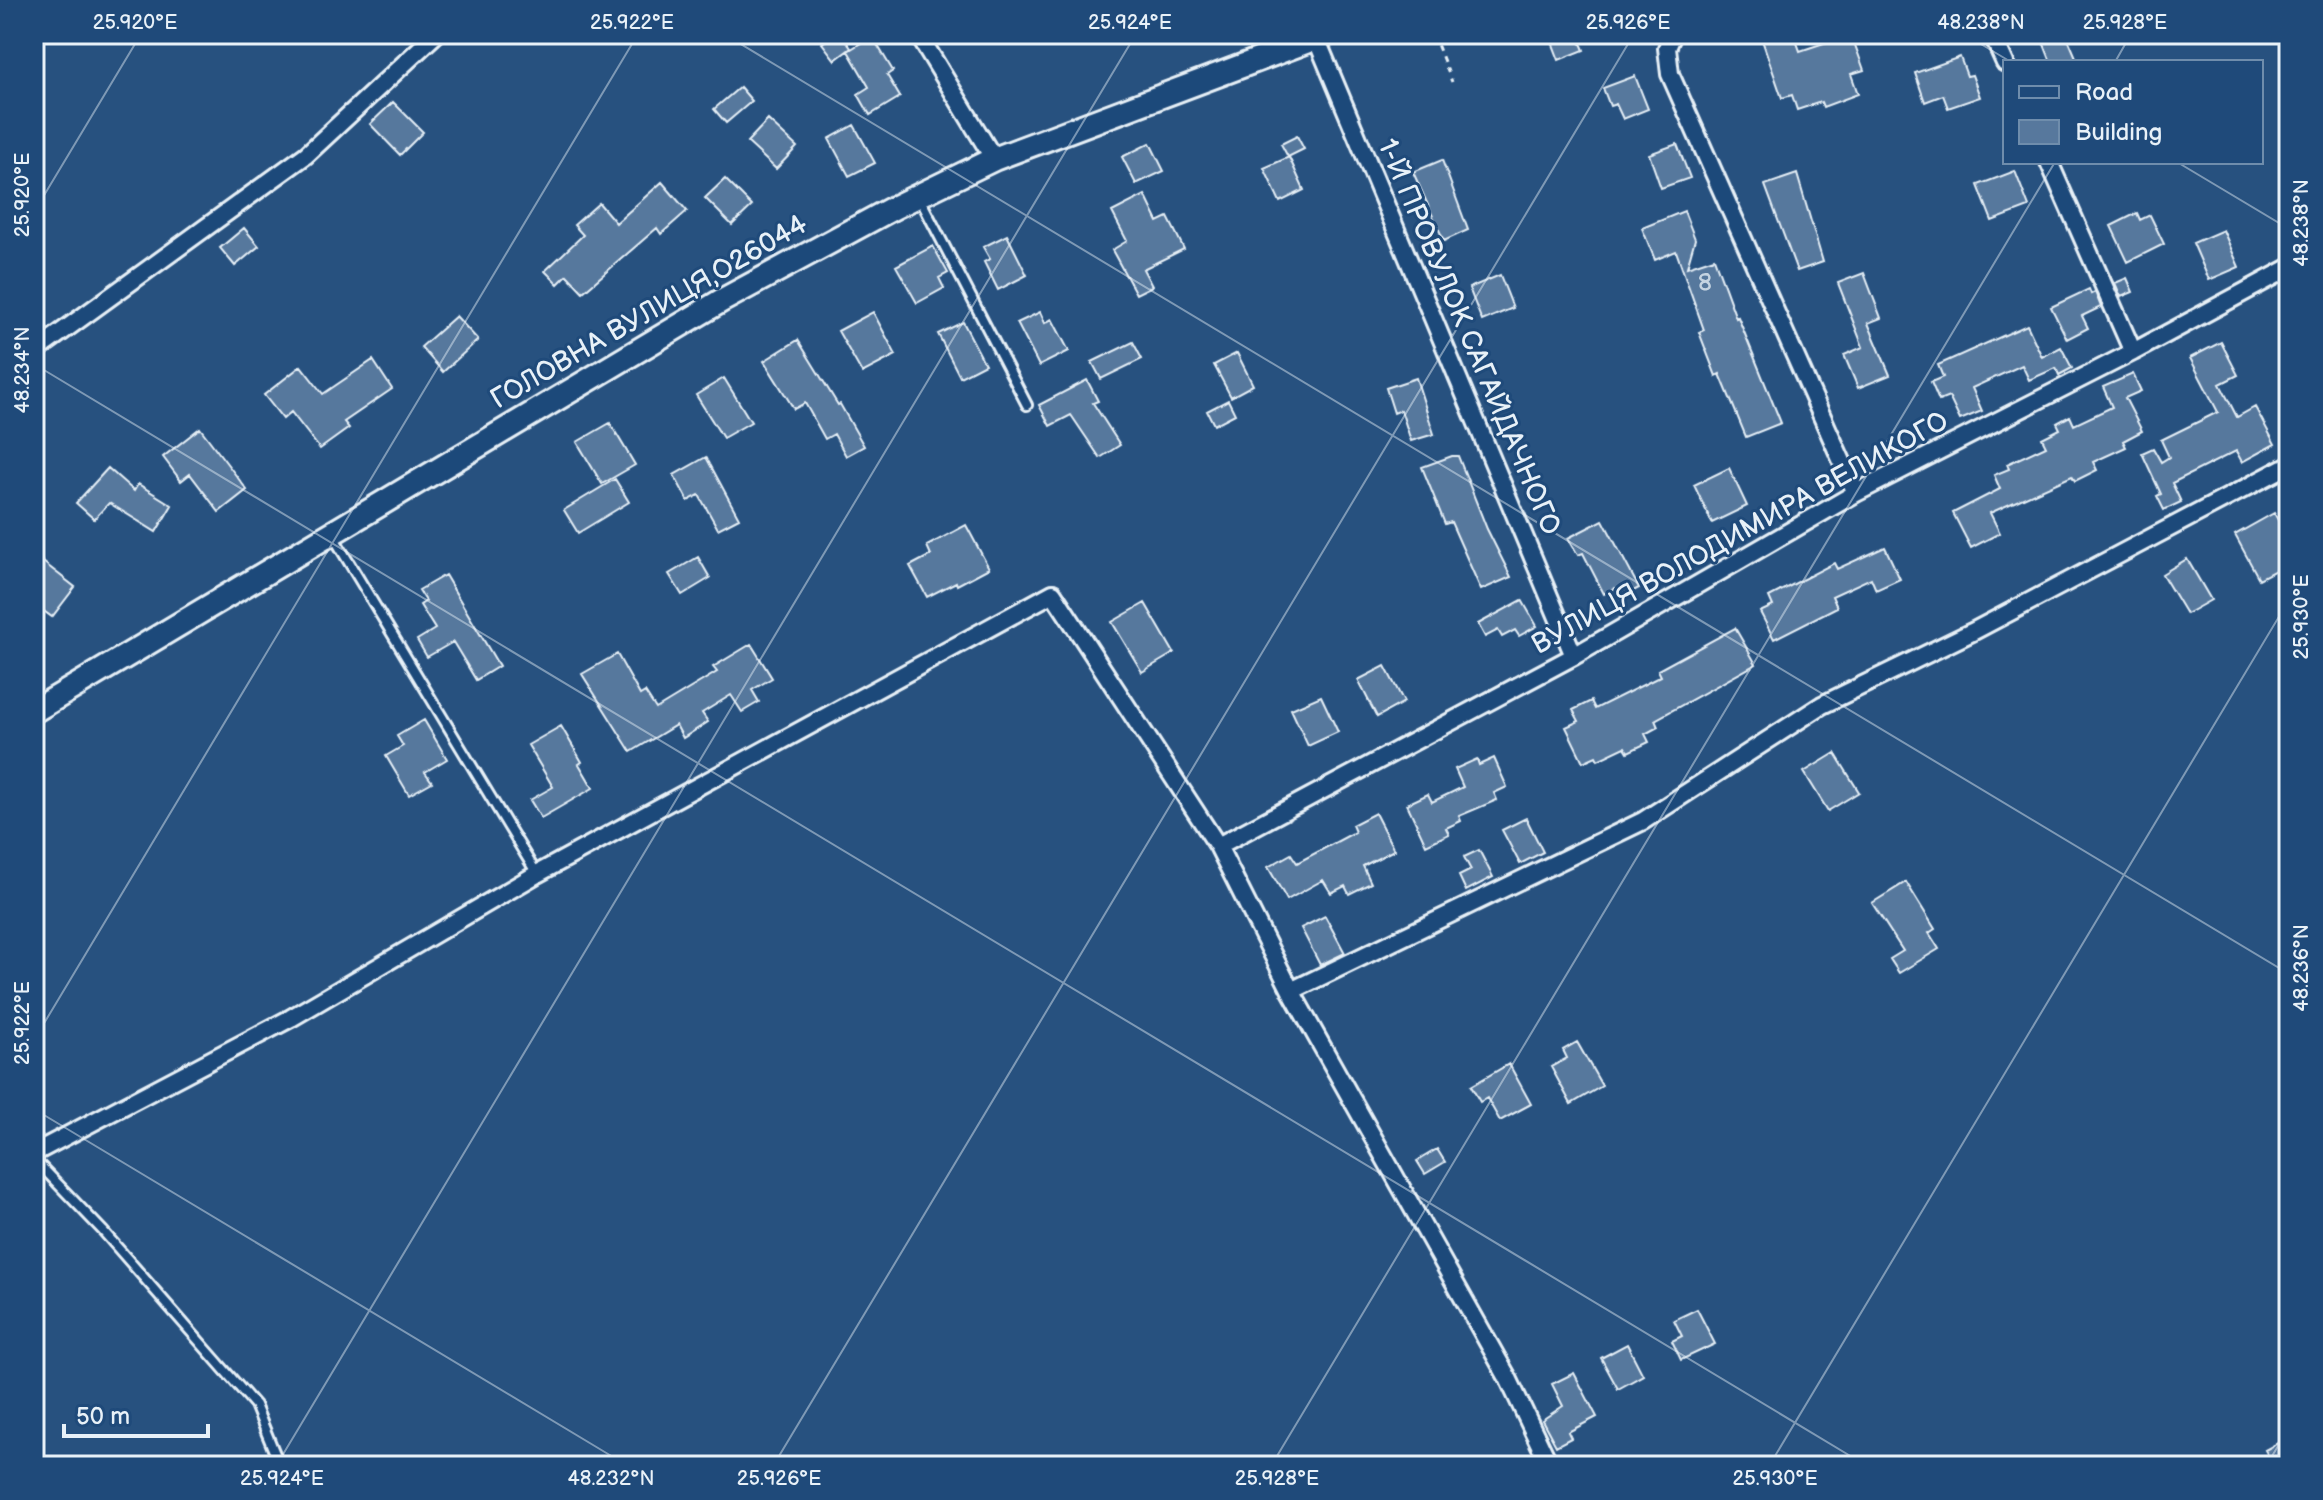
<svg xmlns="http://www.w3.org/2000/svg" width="2323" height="1500" viewBox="0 0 2323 1500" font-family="'Balsamiq Sans',sans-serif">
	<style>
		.building { fill: #57789d; stroke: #e8f1f8; stroke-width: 2 }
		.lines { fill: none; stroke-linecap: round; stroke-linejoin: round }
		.service-casing { stroke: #e8f1f8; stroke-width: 14 }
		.minor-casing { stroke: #e8f1f8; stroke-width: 22 }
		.secondary-casing { stroke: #e8f1f8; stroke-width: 28 }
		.path { stroke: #e8f1f8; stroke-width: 3; stroke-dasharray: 6 6; stroke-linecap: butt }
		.service { stroke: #1f4a7a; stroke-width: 8 }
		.minor { stroke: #1f4a7a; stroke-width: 16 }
		.secondary { stroke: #1f4a7a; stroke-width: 22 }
		.ticks { fill: none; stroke: #e8f1f8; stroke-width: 2; stroke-opacity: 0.45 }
		.labels { text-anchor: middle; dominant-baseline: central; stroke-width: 6; stroke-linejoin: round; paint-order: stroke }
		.number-label { font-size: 24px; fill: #c4d3e1 }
		.street-label { font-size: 28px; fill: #e8f1f8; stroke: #1f4a7a }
		.neatline { fill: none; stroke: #e8f1f8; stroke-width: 3 }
		.ticks-label { font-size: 20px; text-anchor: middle; fill: #e8f1f8 }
	</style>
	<rect width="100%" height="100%" fill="#27517f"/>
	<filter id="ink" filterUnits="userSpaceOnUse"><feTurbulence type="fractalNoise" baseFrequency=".0125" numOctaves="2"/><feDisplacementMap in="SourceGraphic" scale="16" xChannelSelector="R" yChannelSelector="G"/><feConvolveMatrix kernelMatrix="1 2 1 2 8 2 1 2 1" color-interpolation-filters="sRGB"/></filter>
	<g filter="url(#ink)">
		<path class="building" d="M835,34H841L851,48L835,60L822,43Z
			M1549,34H1577L1584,50L1559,60Z
			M1760,34H1794L1800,51L1851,34L1864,70L1851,74L1858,94L1823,107L1821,102L1797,110L1792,95L1782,98Z
			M2040,34H2066L2078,62H2051Z
			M872,36L893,71L887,75L900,97L870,115L858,94L869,87L848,51Z
			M1960,57L1967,76L1972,75L1980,97L1948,108L1943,95L1925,102L1915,73Z
			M1635,76L1648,109L1623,119L1616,104L1610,106L1603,88Z
			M740,87L752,101L726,123L714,109Z
			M393,102L423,132L400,155L370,124Z
			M768,120L797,147L776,169L747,142Z
			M854,125L875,163L849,176L829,139Z
			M1297,136L1304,149L1288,157L1281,144Z
			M1150,143L1164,171L1136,184L1122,157Z
			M1677,144L1690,178L1661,188L1649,154Z
			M1289,157L1304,190L1280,202L1264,168Z
			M1442,160L1468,230L1444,241L1413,172Z
			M2015,171L2029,207L1992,221L1978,185Z
			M1797,174L1823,262L1797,271L1765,185Z
			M725,179L752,206L732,225L705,198Z
			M662,182L687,211L661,234L657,228L583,292L567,275L558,284L545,271L583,235L574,225L599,203L616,223Z
			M1145,195L1158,222L1168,217L1184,249L1143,269L1152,286L1136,294L1112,250L1127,241L1112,212Z
			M1684,211L1695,239L1687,267L1714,258L1736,318L1738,317L1781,423L1746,437L1720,374L1716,376L1699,332L1704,330L1676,251L1655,260L1642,228Z
			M2137,213L2140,220L2150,215L2164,244L2128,262L2111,226Z
			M244,228L259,246L235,266L220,248Z
			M2223,230L2239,267L2209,280L2193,243Z
			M1007,235L1027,275L998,290L984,262L990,259L983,247Z
			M933,246L948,273L939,278L944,288L917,303L896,266Z
			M1864,273L1881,318L1868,323L1890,375L1858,388L1844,355L1863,347L1838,283Z
			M1500,275L1513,308L1482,321L1469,288Z
			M2127,278L2133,292L2121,297L2115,283Z
			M2089,289L2091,294L2095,292L2101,307L2082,316L2088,328L2067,339L2051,307Z
			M873,312L896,355L862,373L838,331Z
			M1040,312L1045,323L1052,319L1069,351L1039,366L1017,323Z
			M456,316L478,340L443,372L421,347Z
			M963,322L985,364L960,377L938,334Z
			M2027,325L2042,357L2061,347L2072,368L2059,375L2056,368L2029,380L2022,365L1972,388L1982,411L1960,420L1949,397L1939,401L1931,382L1943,377L1938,365Z
			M798,340L838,405L840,404L864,446L846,456L834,434L825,439L805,403L794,409L764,361Z
			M1133,342L1142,359L1101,379L1092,362Z
			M2221,342L2238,375L2220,384L2237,417L2255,407L2275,444L2242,462L2236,451L2172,483L2181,502L2164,510L2157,496L2161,494L2142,453L2153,448L2161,462L2169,457L2161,440L2218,412L2190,358Z
			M1237,353L1253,385L1231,397L1214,365Z
			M373,360L392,389L344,422L349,428L320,449L291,412L283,419L264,395L301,366L323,394Z
			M2133,374L2141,391L2125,398L2142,431L2123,441L2126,447L2093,462L2097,470L2075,481L2072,476L1990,513L2000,533L1971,548L1953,513L2000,489L1994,475L2009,469L2007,464L2046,446L2042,438L2060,429L2057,423L2070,416L2074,425L2112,407L2103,387Z
			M724,378L751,422L723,438L696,395Z
			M1416,378L1434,434L1411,441L1401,410L1394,413L1386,388Z
			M1087,380L1098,401L1093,403L1120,445L1100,458L1071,415L1050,426L1039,405Z
			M1228,400L1235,414L1214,425L1207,411Z
			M610,423L635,465L602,484L577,442Z
			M200,428L247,490L219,512L190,474L181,481L163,457Z
			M1452,456H1458L1487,529L1511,577L1481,590L1451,522L1445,524L1422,467Z
			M706,457L739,518L718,529L699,495L688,501L674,475Z
			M108,468L134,491L138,484L172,505L156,532L109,503L94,519L76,503Z
			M1729,468L1747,506L1712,523L1694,485Z
			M615,479L629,502L578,533L564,510Z
			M2274,513L2289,539V563L2259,579L2235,535Z
			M1603,520L1639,588L1620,598L1615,588L1604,594L1583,553L1578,555L1568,538Z
			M966,525L989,568L957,585L956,582L927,597L910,566L931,555L927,546Z
			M1885,547L1900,579L1876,590L1871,578L1832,596L1837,607L1774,639L1760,612L1773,606L1769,597L1834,563L1837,569Z
			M34,555L75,587L52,617L34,604Z
			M698,557L710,578L682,595L669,574Z
			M2187,559L2211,600L2186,614L2162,574Z
			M445,575L499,666L476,680L453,642L427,657L417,640L435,629L420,605L426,601L419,590Z
			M1522,600L1537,626L1519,636L1515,630L1502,637L1498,630L1485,637L1478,624Z
			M1145,603L1174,653L1142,672L1112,622Z
			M1735,628L1756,664L1655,720L1658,727L1645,734L1649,742L1628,752L1625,747L1598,760L1596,756L1583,762L1566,727L1579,721L1573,710L1591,701L1595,709L1661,676L1658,670Z
			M751,644L772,678L752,690L759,702L742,712L731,695L702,713L708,722L683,738L676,725L631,752L582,674L617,654L640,695L645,692L656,709L717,672L713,667Z
			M1385,666L1404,702L1377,717L1358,680Z
			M1321,696L1338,732L1308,746L1291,709Z
			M424,720L447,759L425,772L432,782L409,795L386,756L403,746L397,736Z
			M561,726L582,762L579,764L593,788L541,818L530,800L553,787L528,745Z
			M1835,753L1859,792L1828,811L1804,772Z
			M1494,758L1507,787L1494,793L1497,800L1459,816L1461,821L1446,828L1449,834L1426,845L1407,804L1428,794L1432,802L1463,787L1455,769L1477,759L1479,765Z
			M1375,813L1394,850L1363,866L1371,883L1349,894L1345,886L1331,893L1323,880L1287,900L1268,867L1291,854L1297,863L1355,832L1352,825Z
			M1526,818L1543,852L1520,864L1502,830Z
			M1479,850L1493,877L1466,891L1459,876L1471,870L1464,857Z
			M1906,882L1935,929L1929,933L1939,949L1899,973L1890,959L1903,951L1872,903Z
			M1325,916L1345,953L1320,965L1301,928Z
			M1577,1042L1602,1086L1571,1104L1551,1067L1567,1058L1563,1050Z
			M1509,1064L1531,1104L1500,1121L1487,1098L1480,1102L1471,1086Z
			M1437,1149L1445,1162L1425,1174L1417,1161Z
			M1697,1309L1715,1344L1681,1360L1672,1341L1682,1336L1674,1320Z
			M1627,1344L1643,1375L1618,1389L1601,1358Z
			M1574,1373L1597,1417L1568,1432L1571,1438L1556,1446L1542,1420L1563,1406L1552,1384Z
			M2289,1437V1466H2274L2265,1450Z"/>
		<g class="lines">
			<defs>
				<path id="service" d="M919,197L1027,405
					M333,536L537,874
					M34,1159L103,1231L255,1405L280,1466"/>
				<path id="minor" d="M918,34L994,159
					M1673,34L1667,48L1670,74L1856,493
					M1992,34L2005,63
					M1316,38L1574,656
					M2049,162L2133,352
					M34,352L306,155L436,34
					M1218,846L1574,656L1856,493L2133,352L2289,268
					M1291,991L1643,821L1822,705L1972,632L2289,465
					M34,1153L291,1018L537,874L1053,593L1218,846L1291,991L1508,1378L1550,1466"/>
				<path id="secondary" d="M34,711L721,301L895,207L994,159L1327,34"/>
			</defs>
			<use href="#service" class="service-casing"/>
			<use href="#minor" class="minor-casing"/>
			<use href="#secondary" class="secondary-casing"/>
			<path class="path" d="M1433,34L1452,82"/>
			<use href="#service" class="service"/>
			<use href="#minor" class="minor"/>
			<use href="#secondary" class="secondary"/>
		</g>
	</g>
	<path class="ticks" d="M724,34L2289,974M1964,34L2011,62M2115,62L2131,34M2177,162L2289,229M34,212L141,34M34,364L1867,1466M34,1040L638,34M34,1109L628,1466M276,1466L1136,34M773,1466L1634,34M1271,1466L2055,162M1769,1466L2289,600M2266,1466L2289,1428"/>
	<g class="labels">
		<g class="number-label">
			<text x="1705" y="282">8</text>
		</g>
		<g class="street-label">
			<text transform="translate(649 312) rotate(-30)">ГОЛОВНА ВУЛИЦЯ,О26044</text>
			<text transform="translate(1469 337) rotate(67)">1-Й ПРОВУЛОК САГАЙДАЧНОГО</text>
			<text transform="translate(1740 533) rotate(-29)">ВУЛИЦЯ ВОЛОДИМИРА ВЕЛИКОГО</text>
		</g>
	</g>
	<rect width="2323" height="1500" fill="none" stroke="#1f4a7a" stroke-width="88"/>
	<rect x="2003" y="60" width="260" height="104" fill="#1f4a7a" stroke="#6f8dac" stroke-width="2"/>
	<rect x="2019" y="86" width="40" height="12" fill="#1f4a7a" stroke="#6f8dac" stroke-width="2"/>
	<text x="2075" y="100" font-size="24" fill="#e8f1f8">Road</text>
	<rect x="2019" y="120" width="40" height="24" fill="#57789d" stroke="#6f8dac" stroke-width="2"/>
	<text x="2075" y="140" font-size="24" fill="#e8f1f8">Building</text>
	<path d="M64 1424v12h144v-12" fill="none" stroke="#e8f1f8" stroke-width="4"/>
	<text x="76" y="1424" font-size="24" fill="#e8f1f8" stroke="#1f4a7a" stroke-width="6" paint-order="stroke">50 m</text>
	<rect x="44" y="44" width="2235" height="1412" class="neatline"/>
	<g class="ticks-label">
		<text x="135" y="29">25.920°E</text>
		<text x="632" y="29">25.922°E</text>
		<text x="1130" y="29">25.924°E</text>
		<text x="1628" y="29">25.926°E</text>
		<text x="1981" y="29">48.238°N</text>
		<text x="2125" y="29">25.928°E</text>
		<text transform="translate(22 195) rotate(-90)" y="7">25.920°E</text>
		<text transform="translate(2301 223) rotate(-90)" y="7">48.238°N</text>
		<text transform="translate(22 370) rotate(-90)" y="7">48.234°N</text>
		<text transform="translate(2301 617) rotate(-90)" y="7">25.930°E</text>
		<text transform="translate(2301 968) rotate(-90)" y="7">48.236°N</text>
		<text transform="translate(22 1023) rotate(-90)" y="7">25.922°E</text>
		<text x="282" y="1485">25.924°E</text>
		<text x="611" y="1485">48.232°N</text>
		<text x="779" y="1485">25.926°E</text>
		<text x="1277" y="1485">25.928°E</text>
		<text x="1775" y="1485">25.930°E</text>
	</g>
</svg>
